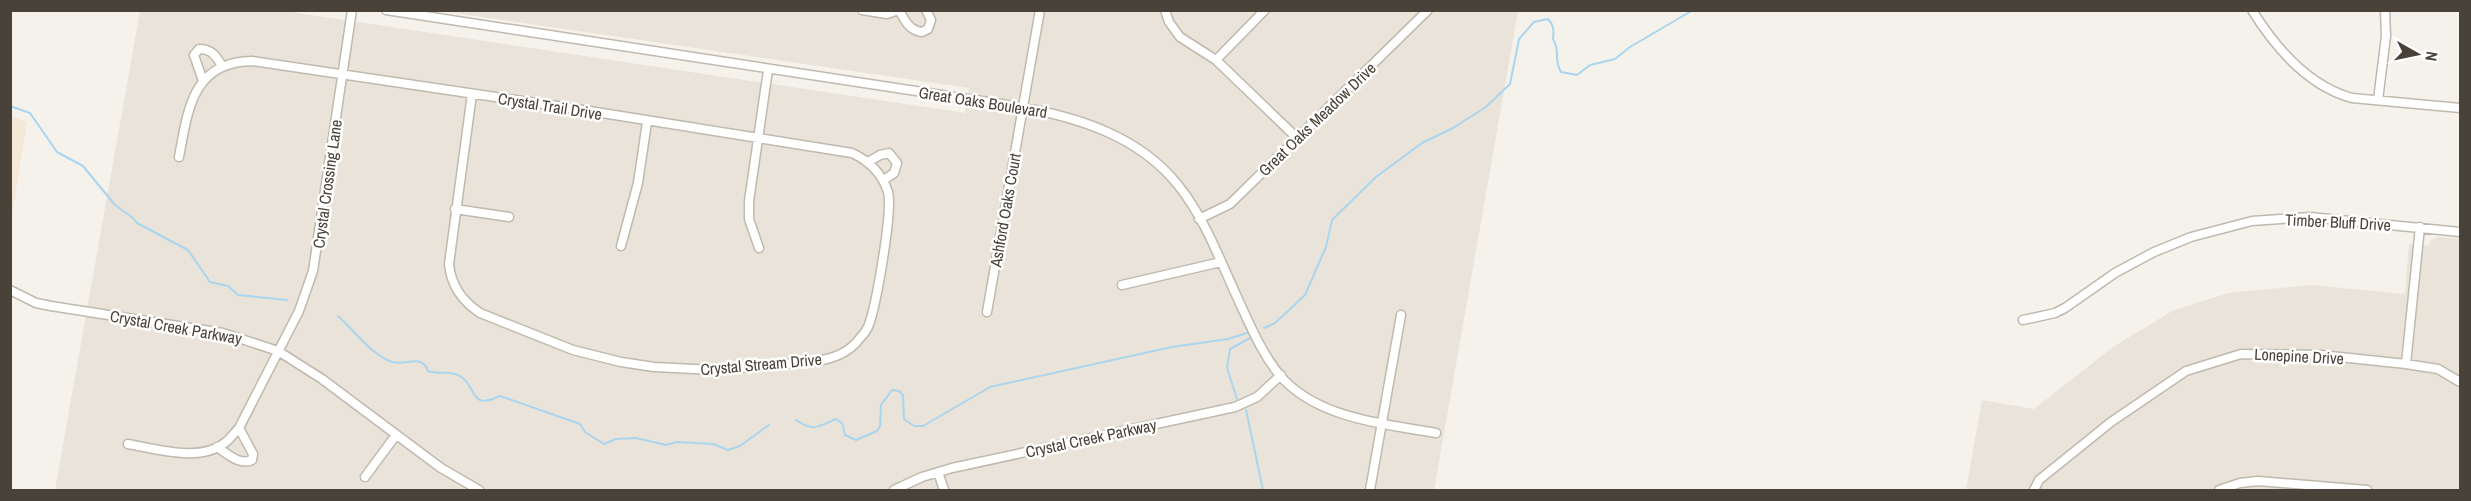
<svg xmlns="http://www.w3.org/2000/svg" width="2471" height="501" viewBox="0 0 2471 501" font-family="'Archivo Narrow',sans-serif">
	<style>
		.residential { fill: #e9e3d9 }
		.commercial { fill: #f6e8d7 }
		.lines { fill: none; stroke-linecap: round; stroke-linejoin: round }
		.stream { stroke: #aad5ef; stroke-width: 2 }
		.minor-casing { stroke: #c0b9ad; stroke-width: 11 }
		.minor { stroke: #fff; stroke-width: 8 }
		.labels { text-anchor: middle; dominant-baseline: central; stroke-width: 5; stroke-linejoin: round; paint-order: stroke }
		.street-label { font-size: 16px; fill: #494239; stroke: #fff }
	</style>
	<rect width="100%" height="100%" fill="#f5f2eb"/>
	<path class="residential" d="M140,11H284L965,113L969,88L441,11H1518L1434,490H55Z
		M2438,237L2460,239V490H1966L1982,400L2034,409L2113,347L2172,311L2228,293L2311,285L2405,294L2409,244L2429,246L2431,240Z"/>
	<path class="commercial" d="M11,116L27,122L11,221L10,116Z"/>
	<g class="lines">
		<path class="stream" d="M10,106L30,113L57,152L83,166L115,205L133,218L137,223L188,250L210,282L228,286L238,295L287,300
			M338,316C354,330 370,354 392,362C405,366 422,353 428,371C438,375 450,370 460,376C478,387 469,411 500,396L580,424L585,432L604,444L616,439L636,438L666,445L677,442L713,444L728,450L740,446L769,425
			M1264,328L1275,323L1305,295L1326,247L1332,220L1376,177L1422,143L1453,128L1486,107L1510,84L1519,39L1534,22L1548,19C1554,25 1554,31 1553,39C1561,52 1553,58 1561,72L1577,75L1590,65L1615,59L1630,47L1693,10
			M1237,399L1227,368L1230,349L1250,338
			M1246,410L1263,490
			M796,420C814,432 817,427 836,419L842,423L845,435L856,440L877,431L880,426L881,405L892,390L899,391L903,395L904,419L914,426H923L990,387L1172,347L1228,339L1247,333"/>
		<defs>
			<path id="minor" d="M386,10L1014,106C1075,116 1138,135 1178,185C1204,217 1220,260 1237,297C1250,325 1263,357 1284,380C1322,419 1385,424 1436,433
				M862,10L887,14L898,10
				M899,10C905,21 909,30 922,32L928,29L931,20L926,10
				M1165,10L1169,22L1180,37L1216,60L1297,138
				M2252,10C2275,47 2308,86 2352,98L2460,108
				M1216,60L1265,10
				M203,81L194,55L199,49C212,49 216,56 222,66
				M2378,100L2386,36L2385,10
				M179,157C188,110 192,62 252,61L577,109L852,153C869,161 882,173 888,192C893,210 876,308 868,327C866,331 863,335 860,338C849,353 834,358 817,361L714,370L654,367L621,362L573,350L480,313C462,301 451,286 449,264L472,94
				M868,162L880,155L889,153L897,163L894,173L884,180
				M455,209L509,217
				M1199,219L1230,204L1428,10
				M621,246L638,183L647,122
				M759,248L749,219V201L768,70
				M1122,285L1221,262
				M10,290L36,303L51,306L223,333L278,351L322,379L441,468L479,490
				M987,312L1040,10
				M2023,320L2055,313L2065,308L2115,273L2154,252L2191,237L2252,221L2310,217L2460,232
				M2406,364L2420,227
				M128,444C157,449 201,463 226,442C231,438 235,432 239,428L299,311L313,271L352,10
				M217,447C227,453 239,466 252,460L253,454L239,428
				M938,472L944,490
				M365,477L396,435
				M894,490L922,477L952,468L1235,407L1257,397L1281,375
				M1370,490L1401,315
				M2034,490L2039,480L2111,422L2186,371L2241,354L2321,355L2406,364L2438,369L2460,382
				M2219,490L2240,483L2258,481L2367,490"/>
		</defs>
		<use href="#minor" class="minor-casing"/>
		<use href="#minor" class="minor"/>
	</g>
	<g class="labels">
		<g class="street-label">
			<text transform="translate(983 102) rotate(9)">Great Oaks Boulevard</text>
			<text transform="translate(550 106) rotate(9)">Crystal Trail Drive</text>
			<text transform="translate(1317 119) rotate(-44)">Great Oaks Meadow Drive</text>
			<text transform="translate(327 184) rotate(-82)">Crystal Crossing Lane</text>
			<text transform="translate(1005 210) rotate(-80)">Ashford Oaks Court</text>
			<text transform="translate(2338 222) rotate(3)">Timber Bluff Drive</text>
			<text transform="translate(176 327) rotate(10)">Crystal Creek Parkway</text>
			<text transform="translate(2299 356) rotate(3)">Lonepine Drive</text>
			<text transform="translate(761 364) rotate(-5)">Crystal Stream Drive</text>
			<text transform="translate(1091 438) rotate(-12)">Crystal Creek Parkway</text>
		</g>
	</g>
	<rect width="2471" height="501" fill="none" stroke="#494239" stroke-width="24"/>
	<g transform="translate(2417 54) rotate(99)" stroke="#ffffff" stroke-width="4.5" paint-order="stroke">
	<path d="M0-4.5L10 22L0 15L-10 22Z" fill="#494239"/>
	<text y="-9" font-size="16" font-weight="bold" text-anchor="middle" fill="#494239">N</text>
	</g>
</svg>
